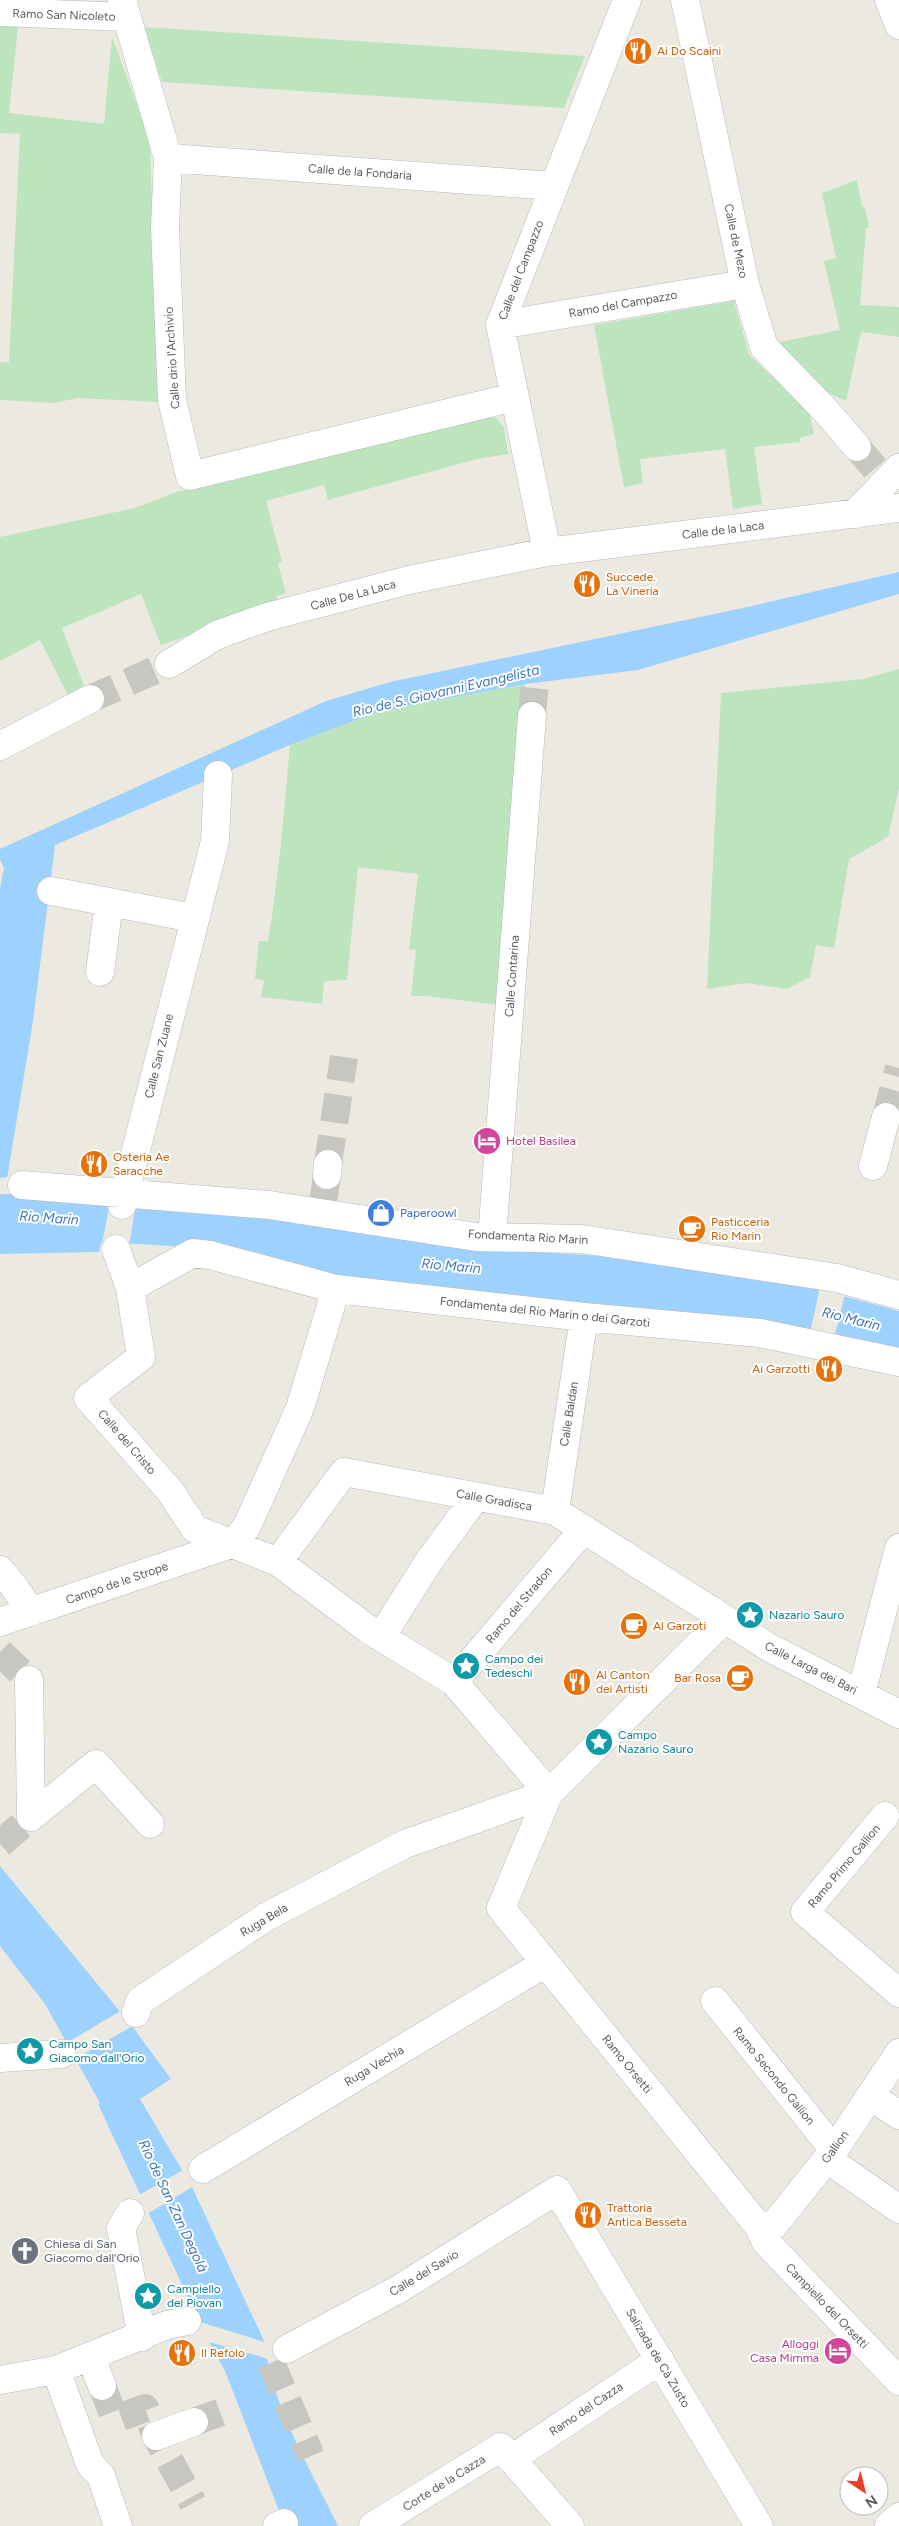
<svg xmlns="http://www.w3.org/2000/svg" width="899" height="2526" viewBox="0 0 899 2526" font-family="Figtree,sans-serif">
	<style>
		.green { fill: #bce4bd }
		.water { fill: #9dd1fe }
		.pier { fill: #eceae0 }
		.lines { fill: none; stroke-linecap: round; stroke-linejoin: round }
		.street-tunnel { stroke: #c7c6c0; stroke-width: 28; stroke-dasharray: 28 14; stroke-linecap: butt }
		.street-casing { stroke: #b6b8bd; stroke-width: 29 }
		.street { stroke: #fff; stroke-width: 28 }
		.labels { text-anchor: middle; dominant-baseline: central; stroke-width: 4; stroke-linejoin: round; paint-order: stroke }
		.street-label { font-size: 12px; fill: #595c61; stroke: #fff }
		.food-label { font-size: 12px; fill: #c56008; stroke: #fff; text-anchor: start }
		.hotel-label { font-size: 12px; fill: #b23c85; stroke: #fff; text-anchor: start }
		.shop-label { font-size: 12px; fill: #366cbe; stroke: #fff; text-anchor: start }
		.culture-label { font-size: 12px; fill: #0d838f; stroke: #fff; text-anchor: start }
		.worship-label { font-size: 12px; fill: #5b616d; stroke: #fff; text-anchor: start }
		.water-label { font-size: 14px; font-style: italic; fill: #3e76b8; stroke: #fff }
	</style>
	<rect width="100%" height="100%" fill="#eceae0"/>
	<path class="green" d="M0,23L18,27L9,113L104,124L112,37L150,140L158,402L78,398L54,403L0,400V362H9L20,134L0,133Z
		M144,27L585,56L564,108L162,82Z
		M857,180L862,207H865L869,228H866L860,305L899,307V337L861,332L846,401L828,393L775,343L840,330L824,261L836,258L822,193Z
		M734,301L749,355L809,411L814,434L800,438V442L754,447L762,504L733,509L725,449L640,459L643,483L624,487L594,325Z
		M483,417L496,418L504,427L508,454L477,459L328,500L324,485L266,501L282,562L278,564L286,593L276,596L279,603L161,645L141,594L62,628L86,691L70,699L40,640L0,661V537L135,508L176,492Z
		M899,669V788L888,837L849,859L834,948L816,945L810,977L787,989L747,983L707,989L721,693L863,679Z
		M525,684L500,1005L426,996H411L416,950L409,949L418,874L358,867L347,980L324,981L322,1004L261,997L264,981L255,978L259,941H268C279,876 284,811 290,745L380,711Z"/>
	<path class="water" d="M899,572V594L638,670L525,684L380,711L290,745L55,845L33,1021L5,1191L226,1212L477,1248L600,1256L817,1289L899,1311V1356L352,1286L208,1248L101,1242L99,1252L0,1254V888L4,868L0,860V849L326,701L390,682L743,608Z
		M0,1866L132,2026L171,2079L140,2099L192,2187L265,2343C271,2405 311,2470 338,2526H285L225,2371L205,2334L98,2104L100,2103L45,2004L0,1946Z"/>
	<path class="pier" d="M8,1177V1190L22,1191L21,1194H0V1178Z
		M110,1202L136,1204L129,1246L103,1245L101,1250Z
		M820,1287L845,1294L833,1343L809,1337Z
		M122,2010L134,2025L74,2060L65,2044Z
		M185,2169L194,2186L147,2214L139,2195Z
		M194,2318L200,2322L268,2343L269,2359L209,2342L204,2334L202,2333Z"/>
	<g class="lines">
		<path class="street-tunnel" d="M857,447L878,472
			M90,699L169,664
			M532,716L535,683
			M886,1117L899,1068
			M328,1164L344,1057
			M323,1204L327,1175
			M0,1652L29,1680
			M0,1844L31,1817
			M271,2363L311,2456
			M102,2386L115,2419L145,2408L156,2436L193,2503
			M194,2422L232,2408"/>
		<defs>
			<path id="street" d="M122,0L168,158L165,227L172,400L190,476L514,397
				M685,0L745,284L764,347L826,411L857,447
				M889,0L899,25
				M0,12L127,17
				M168,158L553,186
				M500,325L745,284
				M855,514L899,468
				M547,552L500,325L627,0
				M169,664L217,635L267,617L409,580L547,552L899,508
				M0,746L90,699
				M51,891L193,918
				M100,972L109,903
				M873,1166L886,1117
				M327,1175L328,1164
				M22,1185L269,1205L476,1237L582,1239L837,1278L899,1295
				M122,1205L215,841L218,775
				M492,1237L532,716
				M116,1249L130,1288L193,1253L210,1255L336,1289L584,1317L760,1333L899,1362
				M130,1288L141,1357L88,1398L170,1491L195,1529L278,1562L368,1629L454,1682L549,1793L501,1908L759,2227L766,2242L899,2381
				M555,1511L584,1317
				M278,1562L344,1472L555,1511L770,1648L899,1714
				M0,1570L15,1588L31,1612
				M0,1622L234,1543L247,1526L300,1408L336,1289
				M381,1637L429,1561L476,1497
				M29,1680L31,1817
				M454,1682L584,1529
				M861,1694L899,1548
				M885,1816L805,1912L899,1993
				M31,1817L96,1764L150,1824
				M715,2001L834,2150
				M136,2013L140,2001L266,1917L405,1844L549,1793L725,1619
				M0,2058L61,2054
				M870,2096L899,2115
				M827,2159L899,2209
				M203,2169L545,1963
				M130,2213L121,2228L142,2337
				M759,2227L774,2225L834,2150L899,2053
				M287,2349L399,2289L557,2190L759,2526
				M91,2357L102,2386
				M56,2370L90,2464L101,2476L118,2526
				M0,2380L56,2370L167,2325L187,2321
				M156,2436L194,2422
				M511,2459L660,2360
				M277,2526L284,2523
				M373,2526L501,2447L570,2526
				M889,2526L899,2517"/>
		</defs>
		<use href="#street" class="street-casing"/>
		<use href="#street" class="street"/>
	</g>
	<defs>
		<symbol id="restaurant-disc" viewBox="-11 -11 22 22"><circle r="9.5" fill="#e8710a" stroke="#fff"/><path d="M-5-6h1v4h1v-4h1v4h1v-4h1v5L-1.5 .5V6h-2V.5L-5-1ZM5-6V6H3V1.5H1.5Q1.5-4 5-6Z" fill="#fff"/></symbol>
		<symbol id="hotel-disc" viewBox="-11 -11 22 22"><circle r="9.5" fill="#d1479c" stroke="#fff"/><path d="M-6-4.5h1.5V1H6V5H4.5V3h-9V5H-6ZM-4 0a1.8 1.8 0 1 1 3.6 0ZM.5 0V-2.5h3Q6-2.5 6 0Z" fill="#fff"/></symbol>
		<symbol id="shop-disc" viewBox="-11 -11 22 22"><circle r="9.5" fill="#3f7fe0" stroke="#fff"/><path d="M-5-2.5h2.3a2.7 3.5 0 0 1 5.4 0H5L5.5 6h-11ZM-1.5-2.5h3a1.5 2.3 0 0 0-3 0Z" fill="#fff"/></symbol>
		<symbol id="cafe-disc" viewBox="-11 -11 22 22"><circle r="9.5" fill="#e8710a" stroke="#fff"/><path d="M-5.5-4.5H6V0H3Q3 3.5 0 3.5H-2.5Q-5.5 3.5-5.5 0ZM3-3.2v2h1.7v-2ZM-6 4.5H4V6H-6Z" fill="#fff"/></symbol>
		<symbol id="sight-disc" viewBox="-11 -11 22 22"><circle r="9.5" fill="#0f9aa8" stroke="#fff"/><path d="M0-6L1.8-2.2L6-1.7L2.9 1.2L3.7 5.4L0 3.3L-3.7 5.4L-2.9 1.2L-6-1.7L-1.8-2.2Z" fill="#fff"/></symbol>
		<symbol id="church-disc" viewBox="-11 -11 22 22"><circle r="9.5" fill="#6b7280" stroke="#fff"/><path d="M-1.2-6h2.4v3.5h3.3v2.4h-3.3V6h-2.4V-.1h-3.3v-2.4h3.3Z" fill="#fff"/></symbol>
	</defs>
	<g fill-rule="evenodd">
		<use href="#restaurant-disc" x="622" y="35" width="32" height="32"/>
		<use href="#restaurant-disc" x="571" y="568" width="32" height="32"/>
		<use href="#hotel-disc" x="471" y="1125" width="32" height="32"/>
		<use href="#restaurant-disc" x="78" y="1148" width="32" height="32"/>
		<use href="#shop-disc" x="365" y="1197" width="32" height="32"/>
		<use href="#cafe-disc" x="676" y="1213" width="32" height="32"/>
		<use href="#restaurant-disc" x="813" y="1353" width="32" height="32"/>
		<use href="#sight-disc" x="734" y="1599" width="32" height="32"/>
		<use href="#cafe-disc" x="618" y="1610" width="32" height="32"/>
		<use href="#sight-disc" x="450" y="1650" width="32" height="32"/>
		<use href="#cafe-disc" x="724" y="1662" width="32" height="32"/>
		<use href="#restaurant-disc" x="561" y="1666" width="32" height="32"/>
		<use href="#sight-disc" x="583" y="1726" width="32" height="32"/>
		<use href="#sight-disc" x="14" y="2035" width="32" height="32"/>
		<use href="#restaurant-disc" x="572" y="2199" width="32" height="32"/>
		<use href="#church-disc" x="9" y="2235" width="32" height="32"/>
		<use href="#sight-disc" x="132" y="2280" width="32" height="32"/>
		<use href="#hotel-disc" x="822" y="2335" width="32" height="32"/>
		<use href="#restaurant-disc" x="166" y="2337" width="32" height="32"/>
	</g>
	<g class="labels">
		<g class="street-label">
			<text transform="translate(64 15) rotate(2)">Ramo San Nicoleto</text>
			<text transform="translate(360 172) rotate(4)">Calle de la Fondaria</text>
			<text transform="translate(736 241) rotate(78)">Calle de Mezo</text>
			<text transform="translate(521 270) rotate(-69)">Calle del Campazzo</text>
			<text transform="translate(623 304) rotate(-10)">Ramo del Campazzo</text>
			<text transform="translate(172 358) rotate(-94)">Calle drio l'Archivio</text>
			<text transform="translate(723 530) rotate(-7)">Calle de la Laca</text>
			<text transform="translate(353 595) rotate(-15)">Calle De La Laca</text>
			<text transform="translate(512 976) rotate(-86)">Calle Contarina</text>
			<text transform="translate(159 1056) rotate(-76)">Calle San Zuane</text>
			<text transform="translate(528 1237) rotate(3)">Fondamenta Rio Marin</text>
			<text transform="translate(545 1312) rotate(6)">Fondamenta del Rio Marin o dei Garzoti</text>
			<text transform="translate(569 1414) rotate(-81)">Calle Baldan</text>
			<text transform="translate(127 1442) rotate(49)">Calle del Cristo</text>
			<text transform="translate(494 1500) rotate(10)">Calle Gradisca</text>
			<text transform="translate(117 1583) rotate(-19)">Campo de le Strope</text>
			<text transform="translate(519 1605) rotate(-50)">Ramo del Stradon</text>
			<text transform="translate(811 1668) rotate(27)">Calle Larga dei Bari</text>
			<text transform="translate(844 1866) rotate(-50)">Ramo Primo Gallion</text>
			<text transform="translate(264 1920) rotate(-31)">Ruga Bela</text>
			<text transform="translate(627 2064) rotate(51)">Ramo Orsetti</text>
			<text transform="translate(374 2066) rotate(-31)">Ruga Vechia</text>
			<text transform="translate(774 2076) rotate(51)">Ramo Secondo Gallion</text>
			<text transform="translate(835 2147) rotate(-54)">Gallion</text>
			<text transform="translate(424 2273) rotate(-31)">Calle del Savio</text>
			<text transform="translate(827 2306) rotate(46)">Campiello del Orsetti</text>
			<text transform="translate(658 2358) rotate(59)">Salizada de Cà Zusto</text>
			<text transform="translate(586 2409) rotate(-34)">Ramo del Cazza</text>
			<text transform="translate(444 2483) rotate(-32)">Corte de la Cazza</text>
		</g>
		<g class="food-label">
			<text x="657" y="51">Ai Do Scaini</text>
			<text x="606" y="577">Succede.<tspan x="606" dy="14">La Vineria</tspan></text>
			<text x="113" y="1157">Osteria Ae<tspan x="113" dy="14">Saracche</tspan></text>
			<text x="711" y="1222">Pasticceria<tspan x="711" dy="14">Rio Marin</tspan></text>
			<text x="810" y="1369" text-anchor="end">Ai Garzotti</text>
			<text x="653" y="1626">Al Garzoti</text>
			<text x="596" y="1675">Al Canton<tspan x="596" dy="14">dei Artisti</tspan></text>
			<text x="721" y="1678" text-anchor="end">Bar Rosa</text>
			<text x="607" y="2208">Trattoria<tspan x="607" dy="14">Antica Besseta</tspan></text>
			<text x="201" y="2353">Il Refolo</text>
		</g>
		<g class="hotel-label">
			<text x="506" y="1141">Hotel Basilea</text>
			<text x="819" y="2344" text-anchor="end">Alloggi<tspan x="819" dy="14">Casa Mimma</tspan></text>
		</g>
		<g class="shop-label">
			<text x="400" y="1213">Paperoowl</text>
		</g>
		<g class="culture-label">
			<text x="769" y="1615">Nazario Sauro</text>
			<text x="485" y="1659">Campo dei<tspan x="485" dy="14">Tedeschi</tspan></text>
			<text x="618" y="1735">Campo<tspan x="618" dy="14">Nazario Sauro</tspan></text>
			<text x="49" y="2044">Campo San<tspan x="49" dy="14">Giacomo dall'Orio</tspan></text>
			<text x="167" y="2289">Campiello<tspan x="167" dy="14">del Piovan</tspan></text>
		</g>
		<g class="worship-label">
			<text x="44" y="2244">Chiesa di San<tspan x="44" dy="14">Giacomo dall'Orio</tspan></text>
		</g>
		<g class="water-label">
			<text transform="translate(446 691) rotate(-13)">Rio de S. Giovanni Evangelista</text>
			<text transform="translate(49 1218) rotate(4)">Rio Marin</text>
			<text transform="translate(451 1266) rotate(5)">Rio Marin</text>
			<text transform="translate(851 1319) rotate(14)">Rio Marin</text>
			<text transform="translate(173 2206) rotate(65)">Rio de San Zan Degolà</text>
		</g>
	</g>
	<g transform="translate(864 2491) rotate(145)"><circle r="24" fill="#ffffff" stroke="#bdbec0"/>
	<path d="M0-4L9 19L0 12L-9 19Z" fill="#e83f2a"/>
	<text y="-8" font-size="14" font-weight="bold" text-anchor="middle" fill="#595c61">N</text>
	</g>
</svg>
